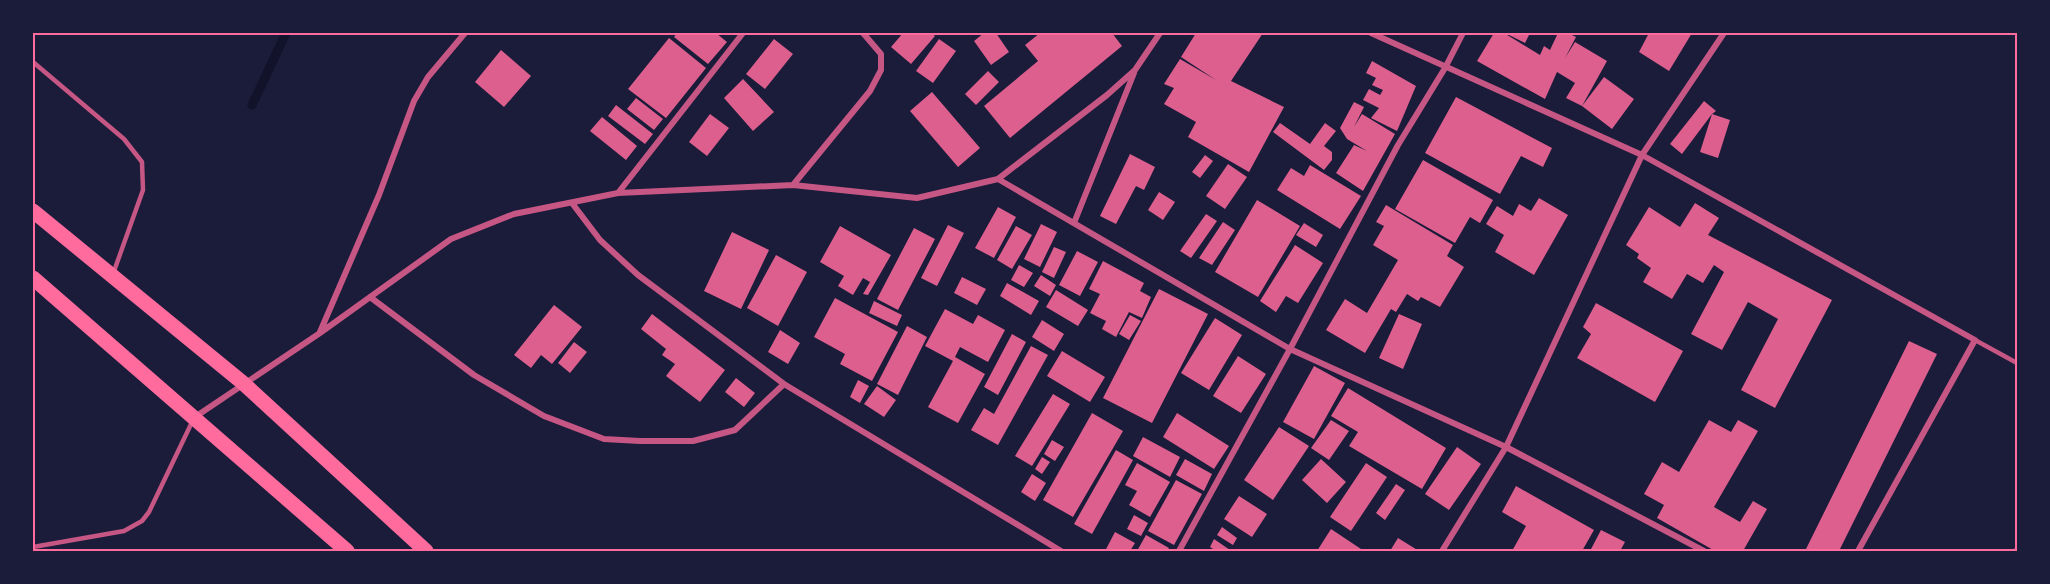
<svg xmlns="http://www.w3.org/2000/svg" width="2050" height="584" viewBox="0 0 2050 584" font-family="'Times New Roman',serif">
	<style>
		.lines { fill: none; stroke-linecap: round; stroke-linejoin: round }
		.stream { stroke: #12122b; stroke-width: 9 }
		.building { fill: #dd5f8e }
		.path { stroke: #ff6b9d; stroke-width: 4 }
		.service { stroke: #c65784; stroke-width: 4.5 }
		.minor { stroke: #c65784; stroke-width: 6 }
		.primary { stroke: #ff6b9d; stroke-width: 15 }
		.neatline { fill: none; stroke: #ff6b9d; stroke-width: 2 }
	</style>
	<rect width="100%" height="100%" fill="#1b1b3a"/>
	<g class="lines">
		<path class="stream" d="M252,105L286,33"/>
	</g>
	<path class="building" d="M677,33H716L727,42L708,64L674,37Z
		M903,33H931L935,36L911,64L891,47Z
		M984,33H996L1009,52L991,65L974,41Z
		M1040,33H1112L1122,46L1010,138L984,106L1038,61L1025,45Z
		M1196,33H1263L1231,81L1284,107L1249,172L1188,137L1196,122L1164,104L1174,88L1164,84L1180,59L1216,80L1181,57Z
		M1494,33H1504L1540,55L1544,46L1550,50L1558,33H1568L1576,37L1565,58L1575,42L1607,61L1582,106L1604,77L1634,99L1612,129L1582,106L1566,98L1575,83L1557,72L1545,99L1477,61Z
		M1505,33H1530L1525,43Z
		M1649,33H1692L1669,71L1639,52Z
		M669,38L706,68L666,118L628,89Z
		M774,39L793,54L765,89L746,74Z
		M939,39L956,51L933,83L916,71Z
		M501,50L531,76L504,107L475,82Z
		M1372,61L1416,86L1397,131L1371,118L1379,108L1363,100L1369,89L1380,95L1383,90L1372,85L1376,78L1366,73Z
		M988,71L999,82L976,105L965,94Z
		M743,79L774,112L753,131L724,98Z
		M932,92L980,148L958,167L910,111Z
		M1456,97L1552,148L1543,167L1521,156L1500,194L1425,153Z
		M636,98L663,119L654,130L627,109Z
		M1704,101L1716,111L1712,114L1730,120L1718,158L1700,152L1712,114L1682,154L1670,144Z
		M1354,102L1364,107L1354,127L1362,114L1395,134L1363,191L1336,173L1354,145L1367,151L1347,139L1340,128Z
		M616,105L653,134L645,144L608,116Z
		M710,114L729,128L707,156L689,142Z
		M602,117L637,146L626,160L590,131Z
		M1280,123L1310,144L1325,123L1336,131L1324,146L1332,152V160L1324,170L1273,132Z
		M1130,154L1155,167L1144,190L1136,186L1116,224L1100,216Z
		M1205,155L1213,161L1200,178L1192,172Z
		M1423,160L1493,200L1480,223L1470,217L1455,243L1395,209Z
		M1228,164L1247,177L1225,209L1206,196Z
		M1310,165L1361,196L1340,229L1277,190L1291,168L1304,176Z
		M1159,192L1175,202L1163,220L1148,210Z
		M1539,198L1568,215L1534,275L1495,252L1504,235L1486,224L1497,206L1513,216L1519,204L1531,211Z
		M1257,200L1300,226L1258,297L1215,272Z
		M1695,203L1719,218L1708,235L1832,300L1775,408L1741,390L1778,319L1748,302L1722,350L1691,334L1724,272L1714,265L1703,283L1687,274L1672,299L1643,282L1651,268L1637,258L1639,254L1626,245L1649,207L1680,227Z
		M1386,205L1453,245L1447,256L1464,267L1440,307L1421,297L1418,301L1407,294L1396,312L1391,309L1365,353L1326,330L1345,299L1367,313L1398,260L1373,245L1384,226L1376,222Z
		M998,207L1016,217L994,258L975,248Z
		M1206,214L1217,221L1191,258L1180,251Z
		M1223,222L1235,230L1212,265L1199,258Z
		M1304,223L1323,235L1316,247L1296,235Z
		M1041,224L1057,232L1040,267L1024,259Z
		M948,225L964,233L937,286L921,278Z
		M840,226L891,255L868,295L863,294L870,282L863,278L853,295L838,286L844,276L820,262Z
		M1016,226L1032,235L1012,269L997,260Z
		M914,228L935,239L898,310L877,299Z
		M732,232L769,250L741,309L704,291Z
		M1295,245L1323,263L1298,303L1286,296L1276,312L1260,301Z
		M1054,247L1066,252L1054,278L1042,272Z
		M1077,251L1098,262L1080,296L1059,285Z
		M776,255L807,272L778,326L747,308Z
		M1103,261L1144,283L1140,291L1151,297L1142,318L1129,312L1116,337L1102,329L1106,321L1090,313L1100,294L1089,289Z
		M1019,265L1033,273L1024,287L1011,280Z
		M1041,275L1056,285L1050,296L1034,286Z
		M962,277L986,289L977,305L954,293Z
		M1007,283L1039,301L1031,315L1000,296Z
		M1159,289L1208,314L1152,423L1103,398Z
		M1056,290L1088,310L1078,326L1046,307Z
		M835,298L898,332L872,381L840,364L845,354L814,337Z
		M874,301L902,315L897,326L869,313Z
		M1596,303L1683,351L1655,402L1577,358L1591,334L1583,327Z
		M554,305L582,327L552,364L541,355L531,368L514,355Z
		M945,309L973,324L978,315L1005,330L988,362L960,347L955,357L985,374L958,423L928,407L953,361L925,346Z
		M652,314L725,370L700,402L666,376L675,364L662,355L666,349L641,329Z
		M1399,314L1422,324L1403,369L1379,358Z
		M1130,315L1141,321L1129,340L1119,334Z
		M1215,318L1242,335L1209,390L1181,373Z
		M1042,320L1064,334L1054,351L1032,337Z
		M907,326L927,337L898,395L877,384Z
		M780,330L800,343L788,364L768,352Z
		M1012,334L1026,342L998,395L984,387Z
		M1909,341L1937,354L1839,551H1805Z
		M574,342L587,352L570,373L558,363Z
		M1031,346L1048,355L998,445L971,430L984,408L994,414Z
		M1062,351L1105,377L1090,402L1047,376Z
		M1238,356L1266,374L1241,413L1213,396Z
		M1314,366L1345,383L1314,439L1283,422Z
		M736,378L755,393L744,407L725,392Z
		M858,380L869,386L860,403L850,397Z
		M877,386L896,400L884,417L864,404Z
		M1348,388L1446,448L1422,489L1349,446L1358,432L1331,416Z
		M1053,394L1070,404L1032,466L1015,456Z
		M1092,413L1123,431L1073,517L1043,500Z
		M1177,413L1229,446L1214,469L1163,437Z
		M1331,420L1349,431L1329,460L1311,448Z
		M1709,420L1731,432L1738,420L1758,431L1714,507L1740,522L1753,501L1767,509L1743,551H1715L1657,518L1664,505L1644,494L1662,462L1679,472Z
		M1279,427L1309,446L1273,500L1244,480Z
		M1143,437L1180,457L1170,477L1133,456Z
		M1052,440L1064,447L1055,461L1044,454Z
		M1457,447L1481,464L1449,510L1425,494Z
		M1116,450L1133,460L1092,534L1074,524Z
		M1042,457L1050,462L1042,474L1035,469Z
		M1185,459L1212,474L1204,491L1176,475Z
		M1321,459L1346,482L1327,503L1302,480Z
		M1137,463L1170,482L1150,517L1129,505L1137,491L1125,485Z
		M1366,463L1387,477L1351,531L1330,517Z
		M1032,474L1046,483L1035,501L1021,492Z
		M1176,480L1202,494L1174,545L1148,531Z
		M1396,484L1405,490L1385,520L1376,513Z
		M1516,486L1594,530L1582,551H1512L1526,526L1502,512Z
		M1239,496L1267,514L1252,537L1224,519Z
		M1134,515L1148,523L1141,536L1127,529Z
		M1222,527L1237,538L1233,545L1217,535Z
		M1331,529L1364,551H1317Z
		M1601,530L1625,542L1620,551H1590Z
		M1115,532L1135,543L1130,551H1105Z
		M1146,535L1169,548L1167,551H1137Z
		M1398,538L1419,551H1390Z
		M1214,539L1230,550L1229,551H1216L1210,547Z"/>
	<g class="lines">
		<path class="path" d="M2014,551L2017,550"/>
		<path class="service" d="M33,62L124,139L142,162L143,190L113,274
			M1975,340L2017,363
			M33,547L124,531L142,521L149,512L193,420"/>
		<path class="minor" d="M1371,33L1642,155L1975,340L1858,551
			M998,179L1290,349L1506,447L1704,551
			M793,185L870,91L881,70V54L863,33
			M618,193L743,33
			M572,203L600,240L638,275L784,384L1061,551
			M1074,223L1134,73
			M370,297L474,375L544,416L604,439L640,441H693L735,430L784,384
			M320,332L379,195L414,101L428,77L465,33
			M195,417L320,333L451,239L514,214L618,193L793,185L917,198L998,179L1107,95L1135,70L1160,33
			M1179,551L1290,349L1398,145L1445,68L1463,33
			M1442,551L1506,447L1642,155L1724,33"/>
		<path class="primary" d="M33,211L243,383L426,551
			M33,278L347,551"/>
	</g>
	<rect width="2050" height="584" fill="none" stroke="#1b1b3a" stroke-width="69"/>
	<rect x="34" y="34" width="1982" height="516" class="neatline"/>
</svg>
